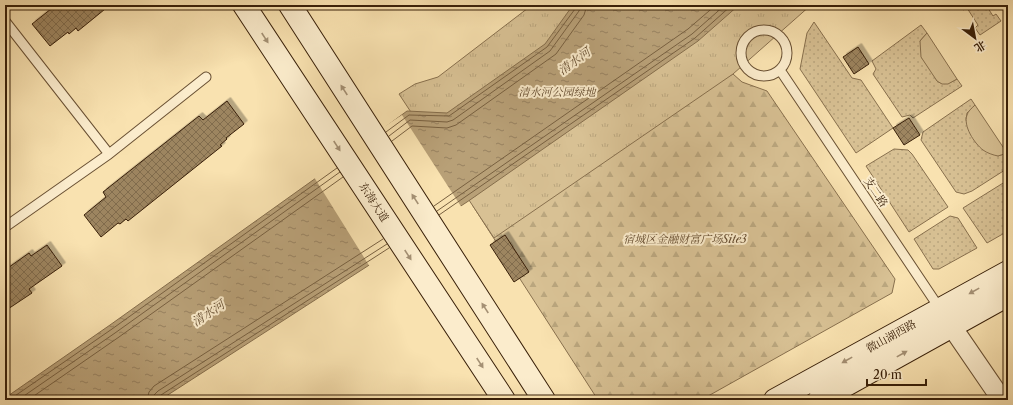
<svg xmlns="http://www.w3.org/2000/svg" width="1013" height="405" viewBox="0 0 1013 405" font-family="'Libre Caslon Text','Noto Serif SC',serif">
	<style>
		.grass { fill: url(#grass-dots); stroke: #88704e }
		.forest { fill: url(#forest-firs); stroke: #88704e }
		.park { fill: url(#park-tufts); stroke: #88704e }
		.pitch { fill: #d8c194; stroke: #88704e }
		.water { fill: url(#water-ripples); stroke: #856d4b }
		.pier { fill: #f9e2b0 }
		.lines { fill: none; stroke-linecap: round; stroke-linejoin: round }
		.shore { stroke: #786040; stroke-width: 1 }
		.building { fill: url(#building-cross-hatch); stroke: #392009; filter: url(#shadow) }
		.lane-casing { stroke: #695033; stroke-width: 11 }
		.street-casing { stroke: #695033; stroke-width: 21 }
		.secondary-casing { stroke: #392009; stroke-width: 24 }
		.lane { stroke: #fbeccc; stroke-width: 9 }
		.street { stroke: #fbeccc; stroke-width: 19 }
		.secondary { stroke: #fbeccc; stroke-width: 22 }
		.oneway { fill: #a49074 }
		.labels { text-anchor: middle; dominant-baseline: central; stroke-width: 4; stroke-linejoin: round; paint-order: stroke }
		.park-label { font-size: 11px; font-style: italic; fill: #61482c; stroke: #fbeccc }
		.street-label { font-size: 11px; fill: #392009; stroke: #fbeccc }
		.water-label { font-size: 12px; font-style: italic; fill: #654d30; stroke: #fbeccc }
	</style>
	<defs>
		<pattern id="grass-dots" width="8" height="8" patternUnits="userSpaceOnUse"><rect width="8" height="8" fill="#d8c194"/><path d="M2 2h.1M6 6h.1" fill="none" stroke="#baa67e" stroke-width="1.8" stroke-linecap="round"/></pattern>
		<pattern id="forest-firs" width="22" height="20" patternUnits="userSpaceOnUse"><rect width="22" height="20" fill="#d8c194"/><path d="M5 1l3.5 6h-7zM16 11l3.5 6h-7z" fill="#baa67e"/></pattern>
		<pattern id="park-tufts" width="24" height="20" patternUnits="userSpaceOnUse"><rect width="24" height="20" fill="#d8c194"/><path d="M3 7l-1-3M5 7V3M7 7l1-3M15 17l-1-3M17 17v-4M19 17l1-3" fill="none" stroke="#baa67e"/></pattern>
		<pattern id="water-ripples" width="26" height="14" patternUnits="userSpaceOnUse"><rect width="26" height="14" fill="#b8a077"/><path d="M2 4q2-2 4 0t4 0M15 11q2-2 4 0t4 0" fill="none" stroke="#978260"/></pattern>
		<pattern id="building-cross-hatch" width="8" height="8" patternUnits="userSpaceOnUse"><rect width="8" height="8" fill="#9d8560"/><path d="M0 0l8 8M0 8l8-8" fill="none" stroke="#816c4d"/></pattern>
		<filter id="shadow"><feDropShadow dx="3.5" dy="-3.5" stdDeviation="0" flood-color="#0004"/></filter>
	</defs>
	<rect width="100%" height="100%" fill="#f9e2b0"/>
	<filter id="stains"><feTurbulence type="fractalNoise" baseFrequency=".005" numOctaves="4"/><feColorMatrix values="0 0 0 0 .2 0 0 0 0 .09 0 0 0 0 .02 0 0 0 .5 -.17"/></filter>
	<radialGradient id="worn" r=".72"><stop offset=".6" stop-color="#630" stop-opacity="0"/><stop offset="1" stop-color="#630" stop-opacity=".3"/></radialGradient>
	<path class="grass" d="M960,5H986L993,16L996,14L1001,21L980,35L975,28L978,25L967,8L963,10Z
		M814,22L852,78L861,80L893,128L856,153L800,69L807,33Z
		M921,25L927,33L920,41L937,81C945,86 949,83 957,79L962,86L913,118L910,115L902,117L873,74L876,69L872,61Z
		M971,99L975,105L967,113L966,120L970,132L977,144L998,156L1007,153L1008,155V168L972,191L964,194L956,192L921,140L923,132Z
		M894,149L908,150L912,154L948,207L909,232L866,166Z
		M1008,180V231L987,243L963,208Z
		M950,216L958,218L977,248L939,269H933L914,239Z"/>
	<path class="forest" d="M733,74L742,82L767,91L895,279L892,293L701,400H598L473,206Z"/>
	<path class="park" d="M532,5H811L733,74L494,238L399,94L415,84L438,77Z"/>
	<path class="pitch" d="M927,33L957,79L948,84H942L937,81L921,57L920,41Z
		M975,105L1007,153L998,156C993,155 987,153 983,150C974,143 963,126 967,115C968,111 972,108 975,105Z"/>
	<path class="water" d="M573,5H739L698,41L467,202L160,400H5V398L110,325L316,178L407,111L447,113L545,44Z"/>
	<path class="pier" d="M402,115L462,208L370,267L314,177L370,136Z"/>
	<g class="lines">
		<path class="shore" d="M386,132L409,115L449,116L547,47L575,9L576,5
			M389,136L410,120L447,122L453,120L550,51L579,11L581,5
			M392,141L412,126L447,128L456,125L556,54L584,15L587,5
			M434,206L688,29L716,5
			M437,211L692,34L725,5
			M439,215L695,38L732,5
			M9,400L112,329L337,168
			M18,400L115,333L340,172
			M28,400L119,337L343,177
			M147,400L149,392L154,386L383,239
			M153,400L154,395L158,391L387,244
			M158,400L161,395L389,248"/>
	</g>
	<path class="building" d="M56,5H110L78,31L76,28L69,34L68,32L50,46L32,24Z
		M858,47L869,64L854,74L843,57Z
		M227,101L244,124L226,138L227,139L220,145L222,146L128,221L126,219L120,224L118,223L101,237L84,215L106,197L103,192L199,116L203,120Z
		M909,118L920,135L904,145L893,128Z
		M505,235L529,272L514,282L490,245Z
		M47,245L62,266L29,289L32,293L5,311V270L29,253L31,256Z"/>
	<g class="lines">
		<defs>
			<path id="lane" d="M5,21L109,154L5,227
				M741 53a23 23 0 1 1 46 0a23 23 0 1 1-46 0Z
				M780,70L940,309
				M109,154L206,77"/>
			<path id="street" d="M952,327L1002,400"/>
			<path id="secondary" d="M244,5L504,400
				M290,5L544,400
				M775,400L1008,272
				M819,400L1008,295"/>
		</defs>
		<use href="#lane" class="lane-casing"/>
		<use href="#street" class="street-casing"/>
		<use href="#secondary" class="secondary-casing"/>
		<use href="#lane" class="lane"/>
		<use href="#street" class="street"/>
		<use href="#secondary" class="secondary"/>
	</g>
	<defs><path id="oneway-solid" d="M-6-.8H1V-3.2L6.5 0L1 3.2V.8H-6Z"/></defs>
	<g class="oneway">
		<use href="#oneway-solid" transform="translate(265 38) rotate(57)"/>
		<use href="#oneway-solid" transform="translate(344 90) rotate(-123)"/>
		<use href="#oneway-solid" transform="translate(337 146) rotate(57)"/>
		<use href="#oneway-solid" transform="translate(415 199) rotate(-123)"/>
		<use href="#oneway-solid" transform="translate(408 255) rotate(57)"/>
		<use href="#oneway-solid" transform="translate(974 291) rotate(151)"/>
		<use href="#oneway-solid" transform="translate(485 308) rotate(-123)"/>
		<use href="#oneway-solid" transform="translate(902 354) rotate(-29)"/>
		<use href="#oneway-solid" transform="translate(847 360) rotate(151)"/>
		<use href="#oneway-solid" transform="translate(480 363) rotate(57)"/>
	</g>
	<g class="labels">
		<g class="park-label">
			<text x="557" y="92">清水河公园绿地</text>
			<text x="685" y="239">宿城区金融财富广场Site3</text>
		</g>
		<g class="street-label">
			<text transform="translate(876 192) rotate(56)">支二路</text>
			<text transform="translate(374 202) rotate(57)">东海大道</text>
			<text transform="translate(891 336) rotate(-29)">微山湖西路</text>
		</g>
		<g class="water-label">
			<text transform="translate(574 61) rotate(-36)">清水河</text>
			<text transform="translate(208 313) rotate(-34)">清水河</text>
		</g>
	</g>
	<rect width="1013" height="405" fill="none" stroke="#f9e2b0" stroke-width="20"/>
	<rect x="6" y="6" width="1001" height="393" fill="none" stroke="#392009" stroke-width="2"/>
	<rect x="10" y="10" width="993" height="385" fill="none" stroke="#392009"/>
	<g transform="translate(975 38) rotate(148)" stroke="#fbeccc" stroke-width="3" paint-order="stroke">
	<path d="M0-3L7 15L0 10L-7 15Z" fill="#392009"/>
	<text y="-6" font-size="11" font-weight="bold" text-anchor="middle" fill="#392009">北</text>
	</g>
	<path d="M867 379v6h59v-6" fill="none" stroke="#392009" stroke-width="2"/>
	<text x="873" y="379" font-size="12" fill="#392009" stroke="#fbeccc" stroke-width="3" paint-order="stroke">20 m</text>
	<rect width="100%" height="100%" filter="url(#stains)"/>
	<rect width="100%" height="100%" fill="url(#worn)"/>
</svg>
